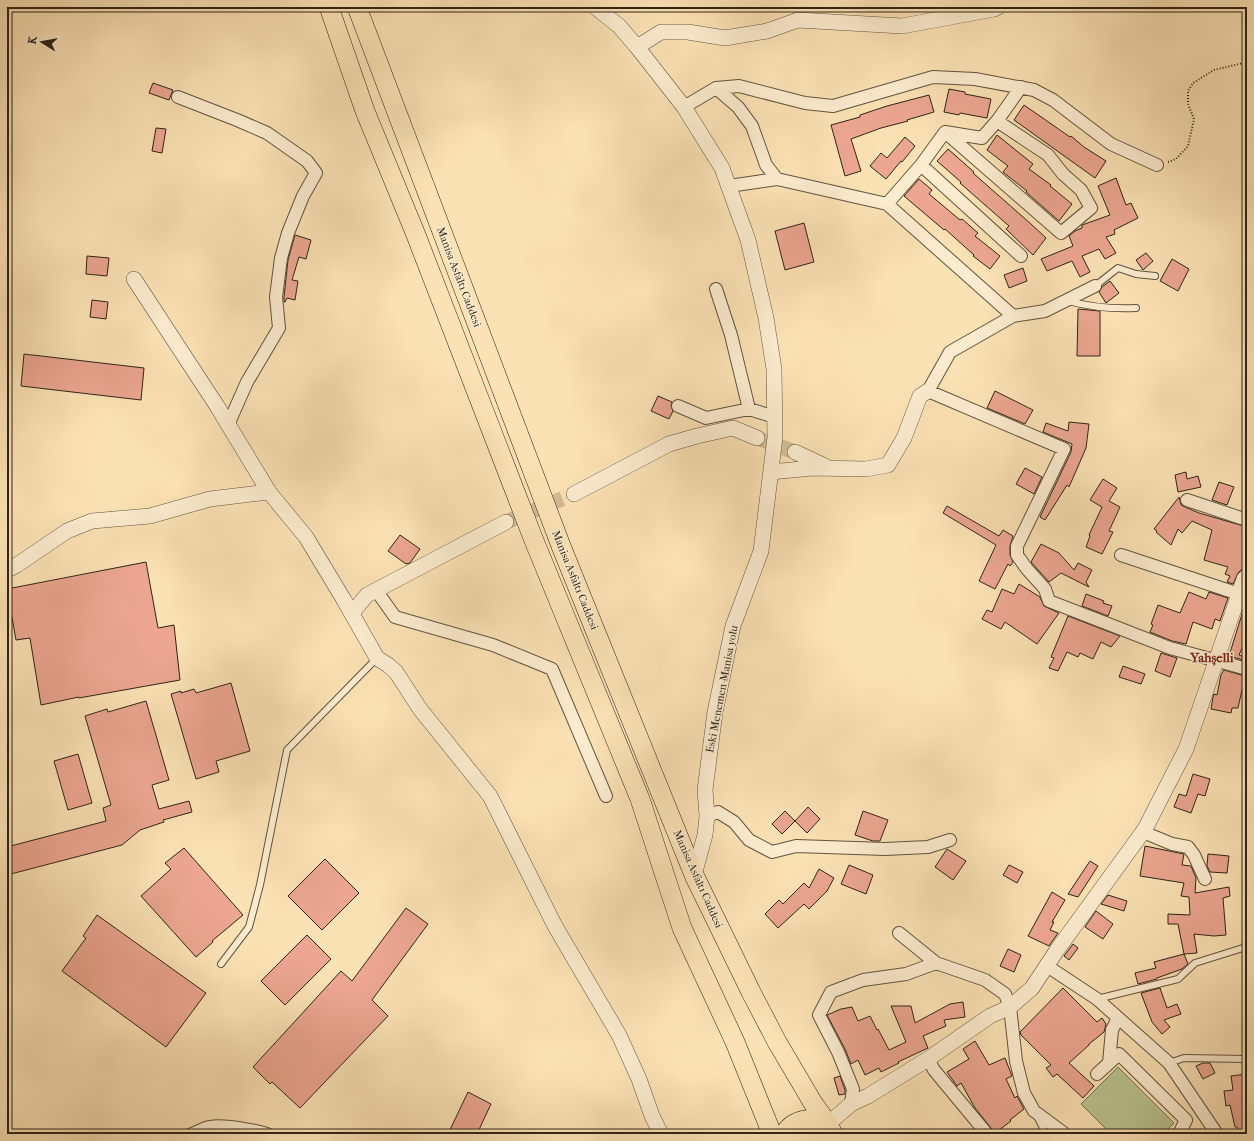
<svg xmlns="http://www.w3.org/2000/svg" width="1254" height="1141" viewBox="0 0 1254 1141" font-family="'IM FELL French Canon',serif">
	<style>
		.green { fill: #bac491; stroke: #747454 }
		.building { fill: #eca691; stroke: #2e2416 }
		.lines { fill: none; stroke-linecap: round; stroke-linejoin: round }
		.tertiary-tunnel { stroke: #d2bc95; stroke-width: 15; stroke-dasharray: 15 8; stroke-linecap: butt }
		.service-casing { stroke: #61543e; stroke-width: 8 }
		.minor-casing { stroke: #61543e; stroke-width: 14 }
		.tertiary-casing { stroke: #61543e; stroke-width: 16 }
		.trunk-casing { stroke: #2e2416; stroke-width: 20 }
		.path { stroke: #2e2416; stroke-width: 2; stroke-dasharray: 1 2; stroke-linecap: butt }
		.service { stroke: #fceccf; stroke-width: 6 }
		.minor { stroke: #fceccf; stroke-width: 12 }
		.tertiary { stroke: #fceccf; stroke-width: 15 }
		.trunk { stroke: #fbe2b5; stroke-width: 19 }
		.labels { text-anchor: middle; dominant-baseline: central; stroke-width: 3; stroke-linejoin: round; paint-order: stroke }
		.street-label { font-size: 11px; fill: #2e2416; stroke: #fceccf }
		.quarter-label { font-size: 13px; font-weight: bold; fill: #7a1f14; stroke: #fceccf }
	</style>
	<rect width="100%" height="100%" fill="#fbe2b5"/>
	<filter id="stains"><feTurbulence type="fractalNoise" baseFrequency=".005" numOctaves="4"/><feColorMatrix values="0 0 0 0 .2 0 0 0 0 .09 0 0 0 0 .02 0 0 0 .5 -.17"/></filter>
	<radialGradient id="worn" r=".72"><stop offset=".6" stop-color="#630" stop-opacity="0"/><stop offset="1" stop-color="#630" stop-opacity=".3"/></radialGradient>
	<path class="green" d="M1118,1067L1174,1123L1163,1134H1111L1081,1104Z"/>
	<path class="building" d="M153,83L173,90L169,100L149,93Z
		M949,89L965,92V94L991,99L987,118L960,113L959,115L944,112Z
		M929,95L934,112L907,120L908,121L881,128L851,139L861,171L845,176L831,125L860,117V115L887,106Z
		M1024,105L1070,137L1071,136L1084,147L1106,161L1095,178L1014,120Z
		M156,128L166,129L162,153L152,151Z
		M997,135L1033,164L1029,169L1051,185L1050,186L1072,204L1059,221L1026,192L1027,191L1003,172L1008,166L987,150Z
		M905,137L915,146L902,162L901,161L886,179L870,166L881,153L887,158Z
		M948,149L974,172L973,173L1031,224L1046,238L1033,255L1006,229L1009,226L960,183L961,182L937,161Z
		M1116,178L1126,205L1131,203L1138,218L1114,230L1115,234L1106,237L1116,253L1105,259L1099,249L1082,256L1090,272L1080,277L1072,261L1047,271L1041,259L1073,246L1069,236L1075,231L1082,228V225L1110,215L1098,186Z
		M919,179L932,190L929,194L960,220L962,219L978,233L975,236L1000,256L990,269L973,256L974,255L945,229L944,230L904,196Z
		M804,223L814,262L785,270L775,231Z
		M295,235L311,240L306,259L299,257L292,280L298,281L295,300L287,298L285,302H284V297L288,260Z
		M1146,253L1153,261L1143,270L1136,260Z
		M87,256L109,258L107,276L86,274Z
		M1172,259L1189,269L1178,291L1160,281Z
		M1023,268L1027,281L1009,288L1004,275Z
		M1110,281L1119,293L1106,303L1099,292L1102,287Z
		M92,300L108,302L106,319L90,317Z
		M1078,309L1100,311V356H1077Z
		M24,354L144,368L141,400L21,386Z
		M995,391L1033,410L1025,424L987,408Z
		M658,396L672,402L671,406L673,411L669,419L651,411Z
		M1069,422L1089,424L1086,448L1069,487L1067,485L1045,520L1040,517L1071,452L1072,444L1043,432L1046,423L1068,431Z
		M1025,468L1042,477L1034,494L1016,484Z
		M1186,472L1187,479L1198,476L1201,487L1178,492L1175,475Z
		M1103,479L1117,488L1109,501L1120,507L1109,531L1113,532L1102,554L1086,547L1090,536L1089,535L1102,507L1090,500Z
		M1219,482L1234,487L1227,505L1212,500Z
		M1179,497L1181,505L1185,507L1199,513L1247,527V567H1244L1238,573L1233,584L1227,582L1230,576L1225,574L1228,567L1204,560L1212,530L1192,521L1182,533L1178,529L1171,545L1156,532L1157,531L1154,529Z
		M947,506L999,536L1003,530L1013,536L1010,546V555L1013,562L1010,566L1008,564L995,589L979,581L996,545L943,513Z
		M400,535L420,549L410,563L406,564L388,551Z
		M1041,544L1059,553L1074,570L1078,563L1092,570L1086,582L1089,587L1061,573L1049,582L1031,562Z
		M146,562L158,628L174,625L180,680L79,698V697L41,705L30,638L16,640L7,589Z
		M1019,584L1040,597L1044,606L1059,613L1037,644L1005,622L1001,629L982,619L987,610L992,612L1002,589L1014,594Z
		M1189,592L1206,599L1209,592L1228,598L1220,621L1215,619L1212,629L1193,622L1186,644L1172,641L1150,632L1153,625L1151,624L1158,605L1180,613Z
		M1086,594L1104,601L1103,603L1112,606L1108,616L1082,606Z
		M1247,598V637L1239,655L1247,658V661L1229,656Z
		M1068,616L1120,636L1111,647L1101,642L1093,659L1080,653L1078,657L1067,652L1058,671L1049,668L1054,658L1051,657Z
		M1161,653L1177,658L1170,677L1155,671Z
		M1123,666L1145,674L1141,684L1119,677Z
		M1224,670L1245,676L1238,708H1232L1231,713L1211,709L1213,697L1214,694L1217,695L1221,675Z
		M231,683L250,751L216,761L219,772L196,779L171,694L181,691V693L194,689L196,693Z
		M146,701L169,780L152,785L159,809L189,801L192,812L163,820L164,822L140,830L122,845L7,875V847L106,821L103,808L111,805L85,716L107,709L108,712Z
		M78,754L92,803L68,810L54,761Z
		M1193,774L1210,779L1205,796L1198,794L1191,813L1174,807L1179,794L1186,796Z
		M808,807L820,819L807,833L795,821Z
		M785,811L795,821L782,834L772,824Z
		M863,811L888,820L880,841H873L855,835Z
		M1145,846L1184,854L1182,865L1191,866L1196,878L1195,893L1229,887L1230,896L1223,898L1226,935L1214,936L1194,934L1197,953L1184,954L1178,924H1168V914L1190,915L1189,897L1181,896L1184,883L1140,876Z
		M184,848L243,915L212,941L213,942L196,957L141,896L171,869L165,863Z
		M947,849L966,861L953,880L935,867Z
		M1208,854L1229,856L1227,873L1210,872L1207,866Z
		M325,859L359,893L322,930L288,896Z
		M1090,861L1098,866L1078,897L1068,894Z
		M849,865L873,875L866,894L841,884Z
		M1009,865L1023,872L1017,883L1003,875Z
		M819,869L834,878L827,891L809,909L804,904L778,928L765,914L779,900L783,904L804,883L809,888Z
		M1052,892L1065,900L1052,922H1054L1050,930L1058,933L1049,946L1028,936Z
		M1108,895L1127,901L1124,911L1101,904Z
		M406,908L428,924L372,1000L388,1016L300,1108L272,1082L270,1084L253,1067L341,971L352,981Z
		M1096,911L1113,924L1103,939L1085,927Z
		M97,915L206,993L166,1047L62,971L86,938L83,936Z
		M307,935L331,959L285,1005L261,981Z
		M1073,944L1078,948L1069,960L1064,956Z
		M1008,949L1021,955L1014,972L1000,966Z
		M1184,954L1188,964L1182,969L1157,978V979L1138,984L1135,973L1156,968L1154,962Z
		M1063,988L1097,1022L1102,1018L1106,1024L1104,1032L1089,1044V1045L1069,1063L1094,1086L1083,1098L1057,1074L1053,1077L1046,1068L1051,1065L1021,1035L1020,1032Z
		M1160,988L1167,1008L1177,1004L1181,1014L1164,1020L1170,1027L1162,1034L1152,1022L1141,993Z
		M963,1002L965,1017L944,1020L946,1026L923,1036L928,1048L898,1062L899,1063L881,1072L879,1068L865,1075L858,1060L851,1064L845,1049L827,1015L841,1009L852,1007L858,1021L870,1016L877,1030L878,1029L889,1050L906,1042L891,1006H911L915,1023L950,1004Z
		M975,1041L989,1065L1005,1058L1012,1076L1006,1079L1015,1098L1017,1096L1024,1109L1010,1120L1011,1121L995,1133L975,1108L961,1083L957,1086L947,1072L969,1059L963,1049Z
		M1203,1063H1210L1215,1073L1203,1079L1196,1066Z
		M1247,1074V1134H1239L1237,1127H1235L1230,1105L1226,1106L1224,1091L1233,1090L1231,1076Z
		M840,1076L845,1090V1094L839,1095L834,1078Z
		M468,1092L491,1104L477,1134H448Z"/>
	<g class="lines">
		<path class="tertiary-tunnel" d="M757,438L795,452
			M506,522L574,494"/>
		<defs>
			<path id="service" d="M1095,286L1118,268L1136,274L1155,276
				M1068,301C1090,307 1113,309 1136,308
				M221,964L249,927L260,885L287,750L377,658
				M1097,999L1178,979L1195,963L1243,948L1247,943
				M1169,1063L1184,1058L1247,1059
				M1037,1116L1046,1134"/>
			<path id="minor" d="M716,88L738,107L752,126L766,165L777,179L887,204L1013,316
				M178,97L237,120L267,133L307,161L316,173L303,196L288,233L281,258L276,297L279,328L247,382L228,425
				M684,107L716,88L739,86L805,103L833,106L933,77L975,79L1034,90L1053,100L1111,144L1157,165
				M945,132L1061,233L1091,208L1081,190L1063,174L1048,155L997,121
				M921,165L1021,256
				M729,186L777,179
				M887,204L921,165L945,132L982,138L997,121L1021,87
				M1095,286L1045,311L1013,316L950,352L928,391L1064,449L1017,546V555L1027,569L1045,589L1049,601L1170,648L1247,669
				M716,289L731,335L749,409L775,417
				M678,406L706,418L749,409
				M1187,500L1247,520
				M1121,555L1239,594
				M376,590L395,617L493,645L552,669L606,796
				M707,816L718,812L734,822L749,840L772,852L796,846L885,849L928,847L950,840
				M1143,832L1172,844L1188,847L1194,855L1205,879
				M899,933L936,963L985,980L1005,994L1010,1007L1016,1061L1024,1093L1034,1111L1065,1134
				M1047,966L1097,999L1169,1063L1217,1134
				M928,1059L934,1070L987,1134
				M1109,1063L1112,1030L1118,1018
				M1097,1074L1119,1054L1186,1120L1179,1134
				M851,1104L853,1089L838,1052L819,1015L831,992L863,980L906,974L936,963
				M192,1134C198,1132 204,1128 210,1127C223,1124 253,1130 267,1134"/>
			<path id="tertiary" d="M595,7L619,26L637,47L684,107L722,168L748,240L766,318L774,369L775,437L761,551L733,626L715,712L705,790L707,816L705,835L694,875
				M637,47L661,32H688L725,38L767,31L798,20L902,26L994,9L998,7
				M134,279L217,406L269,492L306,537L344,600L377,658L388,665L396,672L420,709L490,796L555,926L619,1035L639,1079L652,1116L661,1134
				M795,452L825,466
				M771,472L812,468L866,469L888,465L904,438L920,396L928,391
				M574,494L669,444L697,436L733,428L757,438
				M7,570L17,565L67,531L92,521L150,516L210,499L269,492
				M352,613L367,595L506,522
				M828,1124L851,1104L868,1096L928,1059L990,1016L1010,1007L1032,988L1057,950L1145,829L1186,749L1239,594L1244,579L1247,576"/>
			<path id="trunk" d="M329,7L365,111L416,235L533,538L640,799L682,928L735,1042L772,1134
				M357,7L561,546L694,875L751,992L777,1042L813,1103L828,1124L833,1134
				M784,1134C794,1118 813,1116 828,1124"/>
		</defs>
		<use href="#service" class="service-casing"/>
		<use href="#minor" class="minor-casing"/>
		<use href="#tertiary" class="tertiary-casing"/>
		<use href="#trunk" class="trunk-casing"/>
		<path class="path" d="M1168,162L1176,159L1188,146L1194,119L1188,104V91L1193,83L1214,70L1247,62"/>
		<use href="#service" class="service"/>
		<use href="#minor" class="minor"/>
		<use href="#tertiary" class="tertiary"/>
		<use href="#trunk" class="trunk"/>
	</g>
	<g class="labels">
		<g class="street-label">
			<text transform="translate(459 277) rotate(69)">Manisa Asfaltı Caddesi</text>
			<text transform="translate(575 580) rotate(68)">Manisa Asfaltı Caddesi</text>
			<text transform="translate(722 689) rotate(-79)">Eski Menemen-Manisa yolu</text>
			<text transform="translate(698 879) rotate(66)">Manisa Asfaltı Caddesi</text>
		</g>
		<g class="quarter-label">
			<text x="1212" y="657">Yahşelli</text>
		</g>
	</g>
	<rect width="1254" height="1141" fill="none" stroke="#fbe2b5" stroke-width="24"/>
	<rect x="8" y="8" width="1238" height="1125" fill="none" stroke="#2e2416" stroke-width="2"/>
	<rect x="12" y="12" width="1230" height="1117" fill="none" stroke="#2e2416"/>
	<g transform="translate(42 42) rotate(281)" stroke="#fceccf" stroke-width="3" paint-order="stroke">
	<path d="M0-3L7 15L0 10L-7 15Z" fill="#2e2416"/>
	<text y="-6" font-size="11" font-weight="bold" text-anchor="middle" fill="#2e2416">K</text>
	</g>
	<rect width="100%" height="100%" filter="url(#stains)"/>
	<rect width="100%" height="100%" fill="url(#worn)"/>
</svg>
